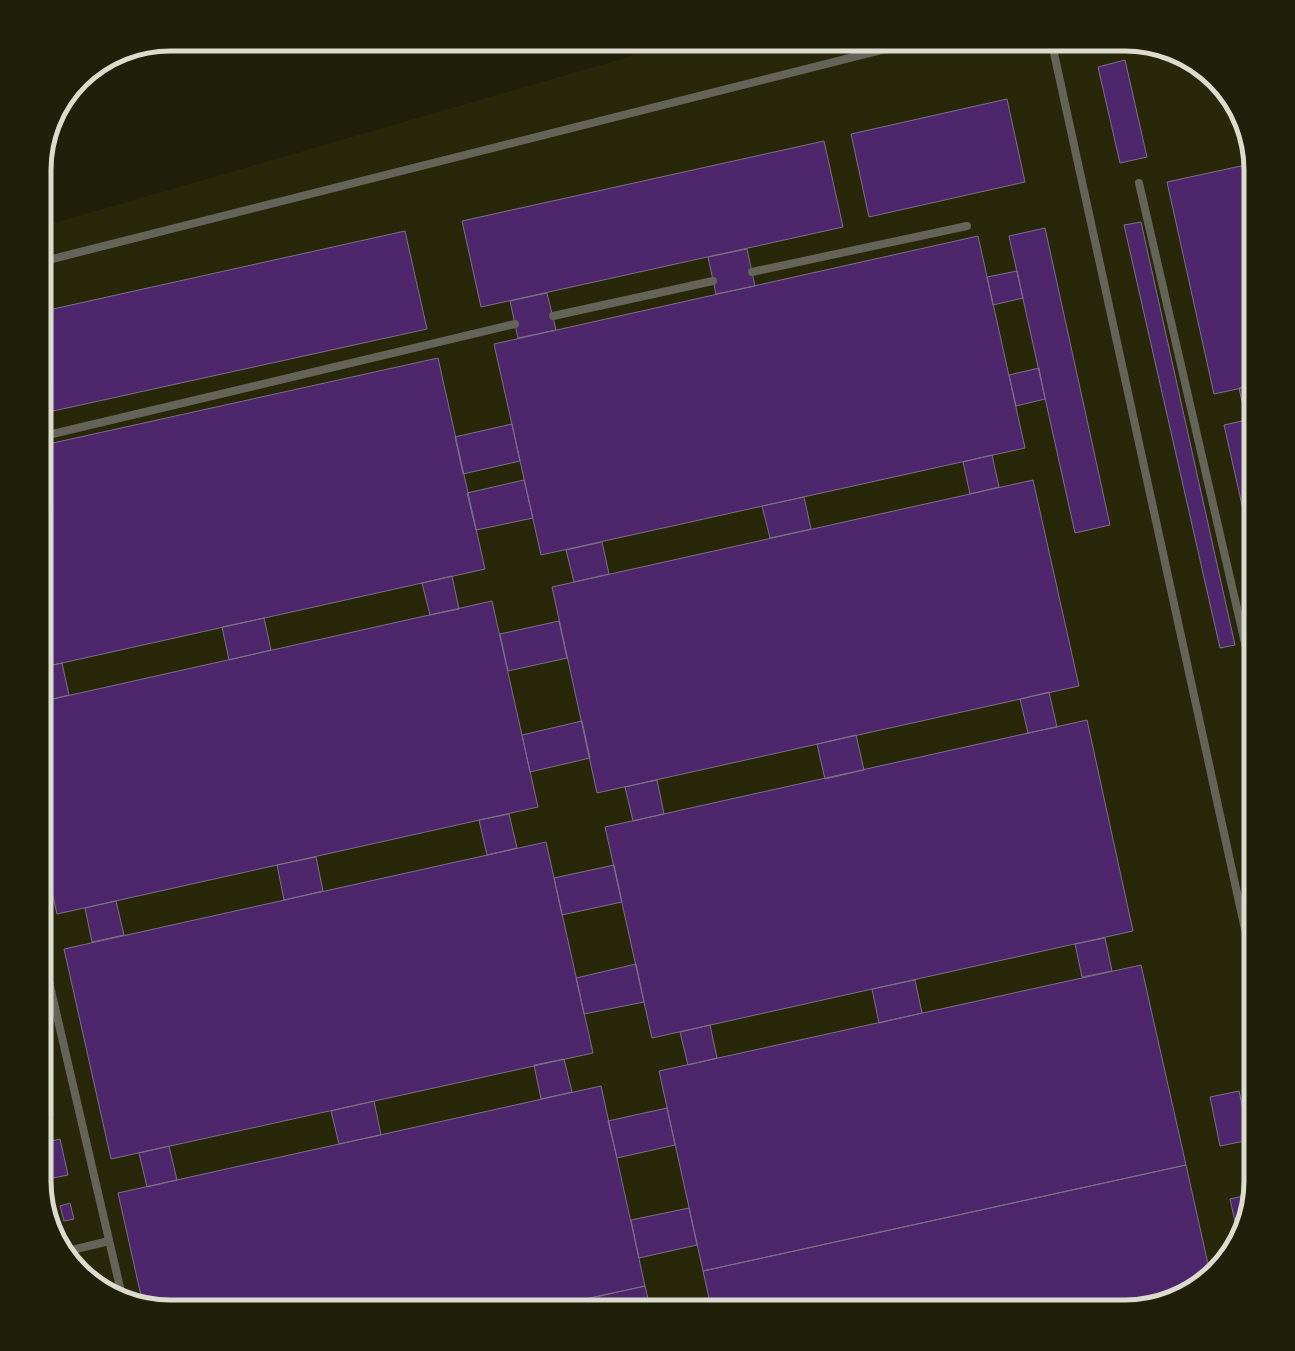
<svg xmlns="http://www.w3.org/2000/svg" width="1295" height="1351" viewBox="0 0 1295 1351" font-family="'Crimson Pro',serif">
	<style>
		.built { fill: #292709 }
		.building { fill: #4d266c; stroke: #7c7187 }
		.lines { fill: none; stroke-linecap: round; stroke-linejoin: round }
		.service { stroke: #646459; stroke-width: 8 }
		.rim { fill: none; stroke: #dcdcce; stroke-width: 5 }
	</style>
	<rect width="100%" height="100%" fill="#201f09"/>
	<path class="built" d="M629,44H1133L1181,57L1220,87L1241,122L1251,170V1181L1238,1236L1208,1276L1173,1297L1125,1307H170L115,1294L75,1264L54,1229L44,1181V226L632,56Z"/>
	<path class="building" d="M1125,60L1147,157L1120,163L1098,67Z
		M1007,99L1025,182L869,217L851,134Z
		M1232,108L1241,122L1244,134L1238,135Z
		M824,141L843,227L481,307L462,221Z
		M1250,164L1251,170V386L1214,394L1167,182Z
		M1141,222L1235,645L1220,648L1124,225Z
		M1045,228L1110,525L1075,533L1009,236Z
		M405,231L427,329L44,413V311Z
		M978,236L1025,448L541,555L494,344Z
		M747,249L755,286L716,294L708,257Z
		M1017,271L1023,298L993,305L987,277Z
		M547,293L556,330L518,338L510,301Z
		M438,358L485,569L44,667V445Z
		M1039,368L1045,399L1016,406L1009,375Z
		M1251,386V419L1246,420L1239,388Z
		M1251,419V545L1224,425Z
		M512,424L520,461L463,474L455,437Z
		M992,455L999,487L970,494L963,462Z
		M524,480L533,518L476,530L467,493Z
		M1033,480L1079,686L597,793L552,587Z
		M804,497L811,529L770,538L762,506Z
		M602,542L609,574L574,582L566,550Z
		M452,576L459,609L430,615L422,583Z
		M492,601L538,807L57,914L44,856V701Z
		M264,618L271,650L229,660L222,627Z
		M559,621L567,658L508,671L500,634Z
		M62,663L69,695L44,701V667Z
		M1049,692L1057,727L1028,733L1020,699Z
		M1087,720L1133,931L652,1038L605,827Z
		M582,721L590,758L530,772L522,735Z
		M856,735L864,770L825,779L817,744Z
		M657,780L664,814L633,821L625,787Z
		M509,814L517,848L487,855L479,820Z
		M546,842L593,1053L111,1159L64,949Z
		M316,857L323,891L284,900L277,865Z
		M614,865L622,902L562,915L554,878Z
		M116,901L124,935L92,942L85,908Z
		M1105,938L1112,971L1082,977L1075,944Z
		M636,964L644,1002L584,1014L576,978Z
		M1141,965L1186,1165L703,1271L659,1071Z
		M915,980L922,1013L879,1023L872,989Z
		M710,1025L717,1058L688,1065L680,1032Z
		M564,1059L572,1092L541,1099L534,1065Z
		M44,1074L53,1115L44,1117Z
		M601,1086L645,1286L549,1307H170L142,1300L118,1193Z
		M1239,1091L1250,1140L1220,1146L1210,1097Z
		M374,1101L381,1135L339,1144L331,1111Z
		M667,1108L675,1145L617,1158L608,1121Z
		M60,1139L68,1175L48,1179L44,1161V1143Z
		M169,1146L177,1180L147,1187L139,1153Z
		M1186,1165L1210,1273L1208,1276L1173,1297L1125,1307H711L703,1271Z
		M1248,1195L1238,1235L1230,1199Z
		M70,1203L74,1219L64,1221L60,1206Z
		M689,1208L697,1245L639,1258L631,1220Z
		M645,1286L650,1307H549Z"/>
	<g class="lines">
		<path class="service" d="M1052,44L1251,957
			M1139,183L1251,669
			M44,261L905,44
			M752,272L967,226
			M553,316L713,281
			M44,436L515,324
			M44,960L122,1296
			M68,1251L109,1241"/>
	</g>
	<path d="M0 0H1295V1351H0ZM170 51H1125A119 119 0 0 1 1244 170V1181A119 119 0 0 1 1125 1300H170A119 119 0 0 1 51 1181V170A119 119 0 0 1 170 51Z" fill="#201f09" fill-rule="evenodd"/>
	<path class="rim" d="M170 51H1125A119 119 0 0 1 1244 170V1181A119 119 0 0 1 1125 1300H170A119 119 0 0 1 51 1181V170A119 119 0 0 1 170 51Z"/>
</svg>
